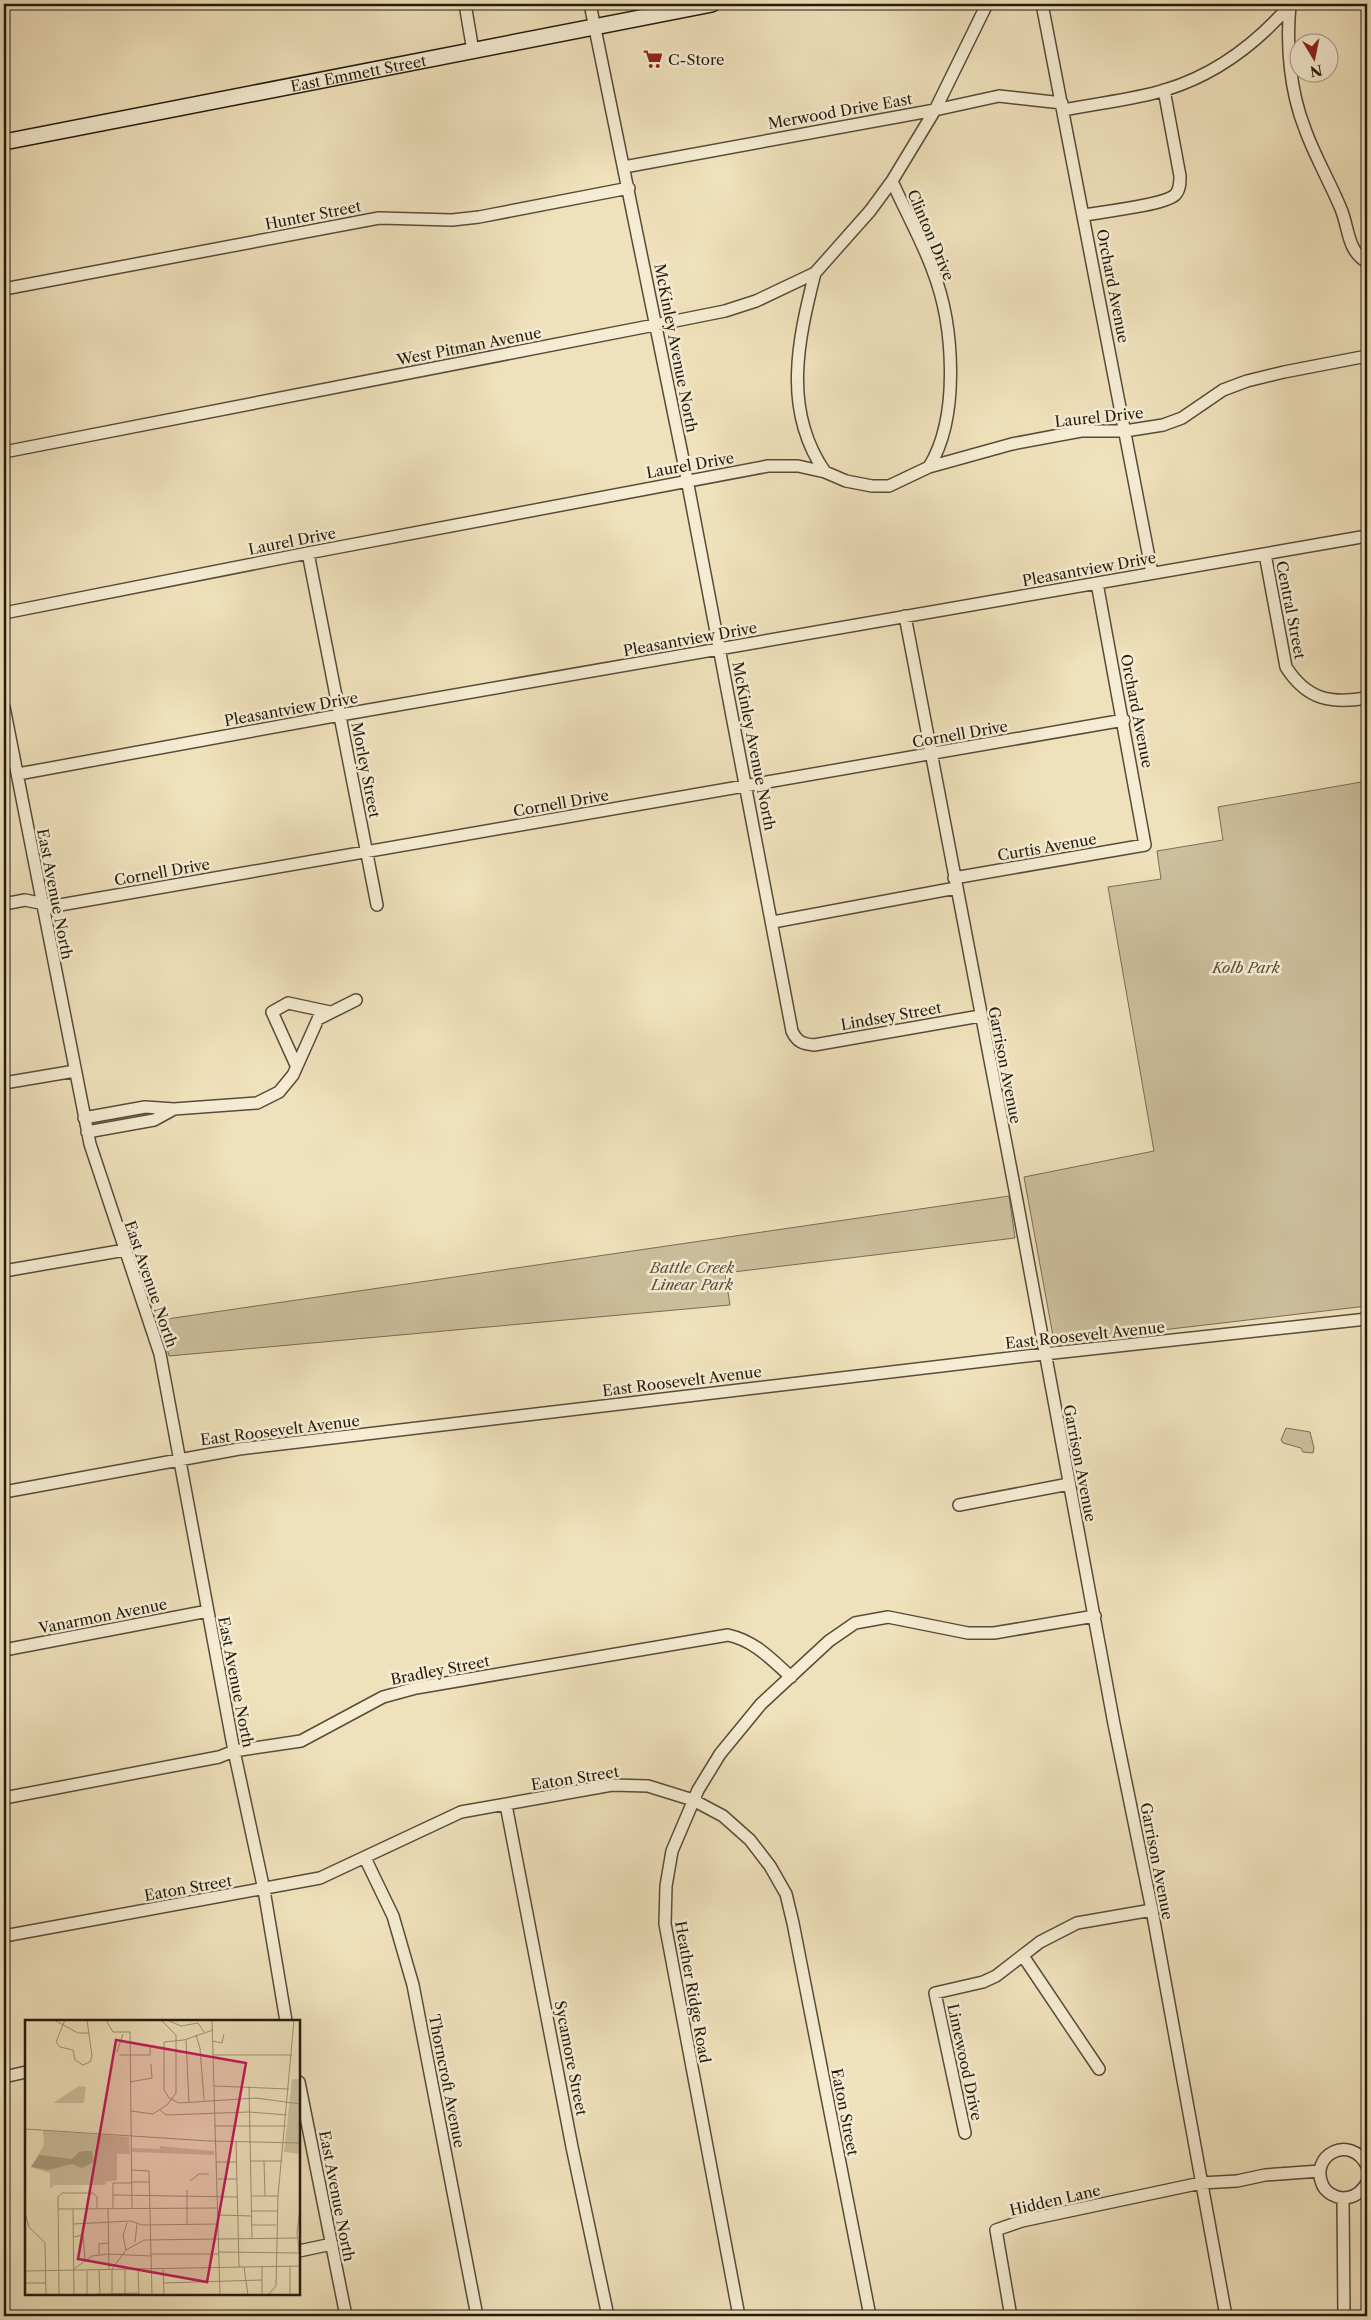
<svg xmlns="http://www.w3.org/2000/svg" width="1371" height="2320" viewBox="0 0 1371 2320" font-family="'Libre Caslon Text',serif">
	<style>
		.green { fill: #cdbf9e; stroke: #796d56 }
		.lines { fill: none; stroke-linecap: round; stroke-linejoin: round }
		.street-casing { stroke: #584c39; stroke-width: 14 }
		.secondary-casing { stroke: #251b0e; stroke-width: 18 }
		.street { stroke: #f5ecd3; stroke-width: 11 }
		.secondary { stroke: #f5ecd3; stroke-width: 15 }
		.labels { text-anchor: middle; dominant-baseline: central; stroke-width: 5; stroke-linejoin: round; paint-order: stroke }
		.poi-label { font-size: 15px; fill: #251b0e; stroke: #f5ecd3; text-anchor: start }
		.street-label { font-size: 15px; fill: #251b0e; stroke: #f5ecd3 }
		.park-label { font-size: 15px; font-style: italic; fill: #574c39; stroke: #f5ecd3 }
		.inset-road { fill: none; stroke: #9e9276; stroke-width: 1 }
		.view { fill: #c2185b; fill-opacity: 0.15; stroke: #c2185b; stroke-width: 2.5 }
		.inset-edge { fill: none; stroke: #251b0e; stroke-width: 2.5 }
	</style>
	<rect width="100%" height="100%" fill="#efe1bb"/>
	<filter id="stains"><feTurbulence type="fractalNoise" baseFrequency=".004" numOctaves="4"/><feColorMatrix values="0 0 0 0 .2 0 0 0 0 .09 0 0 0 0 .02 0 0 0 .5 -.17"/></filter>
	<radialGradient id="worn" r=".72"><stop offset=".6" stop-color="#630" stop-opacity="0"/><stop offset="1" stop-color="#630" stop-opacity=".3"/></radialGradient>
	<path class="green" d="M1367,781V1306L1060,1342L1053,1336L1024,1177L1154,1151L1108,887L1161,879L1157,851L1223,840L1218,807Z
		M1009,1196L1015,1238L725,1273L730,1305L169,1356L160,1320Z
		M1286,1428L1310,1432L1314,1448L1313,1453L1303,1452L1301,1448L1283,1443L1281,1440Z"/>
	<g class="lines">
		<defs>
			<path id="street" d="M465,4L473,51
				M590,4L685,469L792,1031C797,1042 803,1044 814,1045L980,1016
				M1042,4L1152,573
				M1290,5C1286,46 1290,91 1305,129C1315,157 1330,182 1341,209C1349,228 1347,251 1367,262
				M1064,110C1097,103 1133,100 1165,90C1215,75 1256,44 1290,5
				M624,167L935,110L999,96L1062,103
				M1084,215C1102,212 1164,205 1175,195C1180,190 1180,183 1180,176L1164,90
				M815,273C798,340 782,410 825,472
				M4,289L379,218L452,220L479,217L629,188
				M4,452L665,323L725,311L756,301L815,273L870,211L892,181
				M929,467C960,417 954,325 933,271C922,240 905,211 892,181L935,110L987,4
				M308,553L377,905
				M1265,554L1286,667C1307,700 1331,704 1367,698
				M4,613L308,553L768,466H798L825,472L846,481L872,486H889L929,467L1012,444L1081,431H1125L1163,425L1182,418L1223,390L1247,381L1284,372L1367,356
				M905,616L1017,1201L1114,1724L1152,1910L1226,2316
				M4,707L90,1144L160,1354L234,1751L264,1890L286,2021
				M18,774L340,715L1367,536
				M954,878L1145,845L1097,583
				M4,904L25,900L54,906L1124,720
				M773,922L956,888
				M296,1065L272,1012L288,1003L330,1012
				M4,1083L75,1071
				M174,1109L257,1103L279,1092L293,1075L318,1019L356,1000
				M84,1118L145,1107L174,1109L154,1120L87,1132
				M4,1271L125,1250
				M4,1492L239,1449L1044,1354L1367,1319
				M959,1505L1069,1484
				M4,1650L208,1611
				M4,1798L219,1757L234,1751L301,1741L383,1697L416,1688L728,1635C755,1641 771,1659 791,1677
				M506,1805L572,2147L608,2316
				M365,1858L393,1916L413,1985L477,2316
				M4,1936L320,1878L461,1812L612,1785L648,1786L693,1800L723,1816L750,1840L770,1866L786,1894L793,1923L870,2316
				M1023,1956L1099,2069
				M4,2077L26,2072
				M299,2082L346,2316
				M965,2133L935,1993L983,1982L996,1976L1040,1942L1077,1923L1152,1910
				M1367,2166C1351,2133 1308,2155 1323,2186C1327,2193 1335,2197 1342,2198C1355,2198 1361,2192 1367,2183
				M1343,2198L1344,2316
				M299,2251L332,2244
				M1010,2311L996,2230L1022,2221L1201,2183L1237,2181L1265,2175L1320,2171
				M739,2316L665,1924L666,1886L672,1851L698,1790L720,1754L761,1704L829,1641L855,1623L888,1617L968,1633H994L1095,1616"/>
			<g id="secondary">
				<path id="s1" d="M4,142L712,4"/>
			</g>
		</defs>
		<use href="#street" class="street-casing"/>
		<use href="#secondary" class="secondary-casing"/>
		<use href="#street" class="street"/>
		<use href="#secondary" class="secondary"/>
	</g>
	<defs>
		<symbol id="supermarket-bare" viewBox="-9 -9 18 18"><path d="M-6-5.5h2.5l.6 2H6L4.5 2H-2.5L-4.4-4H-6ZM-1.5 3.2a1.3 1.3 0 1 0 .1 0ZM3 3.2a1.3 1.3 0 1 0 .1 0Z" fill="#8f2418" stroke="#f5ecd3" stroke-width="2.5" paint-order="stroke"/></symbol>
	</defs>
	<g fill-rule="evenodd">
		<use href="#supermarket-bare" x="639" y="45" width="28" height="28"/>
	</g>
	<g class="labels">
		<g class="poi-label">
			<text x="668" y="59">C-Store</text>
		</g>
		<g class="street-label">
			<text stroke="none"><textPath href="#s1" startOffset="361">East Emmett Street</textPath></text>
			<text transform="translate(840 111) rotate(-10)">Merwood Drive East</text>
			<text transform="translate(313 215) rotate(-11)">Hunter Street</text>
			<text transform="translate(931 235) rotate(67)">Clinton Drive</text>
			<text transform="translate(1113 286) rotate(79)">Orchard Avenue</text>
			<text transform="translate(469 346) rotate(-11)">West Pitman Avenue</text>
			<text transform="translate(676 348) rotate(79)">McKinley Avenue North</text>
			<text transform="translate(1099 417) rotate(-6)">Laurel Drive</text>
			<text transform="translate(690 465) rotate(-10)">Laurel Drive</text>
			<text transform="translate(292 541) rotate(-11)">Laurel Drive</text>
			<text transform="translate(1089 569) rotate(-10)">Pleasantview Drive</text>
			<text transform="translate(1291 610) rotate(79)">Central Street</text>
			<text transform="translate(690 639) rotate(-10)">Pleasantview Drive</text>
			<text transform="translate(291 709) rotate(-10)">Pleasantview Drive</text>
			<text transform="translate(1137 711) rotate(79)">Orchard Avenue</text>
			<text transform="translate(960 734) rotate(-10)">Cornell Drive</text>
			<text transform="translate(754 746) rotate(79)">McKinley Avenue North</text>
			<text transform="translate(366 770) rotate(79)">Morley Street</text>
			<text transform="translate(561 803) rotate(-10)">Cornell Drive</text>
			<text transform="translate(1047 847) rotate(-10)">Curtis Avenue</text>
			<text transform="translate(162 872) rotate(-10)">Cornell Drive</text>
			<text transform="translate(55 894) rotate(79)">East Avenue North</text>
			<text transform="translate(891 1016) rotate(-10)">Lindsey Street</text>
			<text transform="translate(1005 1065) rotate(79)">Garrison Avenue</text>
			<text transform="translate(151 1284) rotate(71)">East Avenue North</text>
			<text transform="translate(1085 1335) rotate(-6)">East Roosevelt Avenue</text>
			<text transform="translate(682 1381) rotate(-7)">East Roosevelt Avenue</text>
			<text transform="translate(280 1430) rotate(-7)">East Roosevelt Avenue</text>
			<text transform="translate(1080 1463) rotate(79)">Garrison Avenue</text>
			<text transform="translate(103 1616) rotate(-11)">Vanarmon Avenue</text>
			<text transform="translate(440 1670) rotate(-11)">Bradley Street</text>
			<text transform="translate(236 1682) rotate(79)">East Avenue North</text>
			<text transform="translate(575 1778) rotate(-9)">Eaton Street</text>
			<text transform="translate(1157 1861) rotate(79)">Garrison Avenue</text>
			<text transform="translate(188 1888) rotate(-10)">Eaton Street</text>
			<text transform="translate(693 1992) rotate(80)">Heather Ridge Road</text>
			<text transform="translate(571 2058) rotate(79)">Sycamore Street</text>
			<text transform="translate(965 2062) rotate(78)">Limewood Drive</text>
			<text transform="translate(447 2081) rotate(79)">Thorncroft Avenue</text>
			<text transform="translate(845 2112) rotate(79)">Eaton Street</text>
			<text transform="translate(337 2196) rotate(79)">East Avenue North</text>
			<text transform="translate(1055 2200) rotate(-13)">Hidden Lane</text>
		</g>
		<g class="park-label">
			<text x="1246" y="967">Kolb Park</text>
			<text x="692" y="1267">Battle Creek<tspan x="692" dy="17">Linear Park</tspan></text>
		</g>
	</g>
	<g transform="translate(25 2020)">
		<rect width="275" height="275" fill="#efe1bb"/>
		<path d="M267,59H275V134L259,132ZM54,66L61,67L59,83H28ZM18,110L104,117L105,134H92V160L81,162L80,165H29L25,169V153L6,147L19,125ZM135,126L189,131V135L107,132V128L135,129Z" fill="#cdbf9e"/>
		<path d="M61,131H67L69,142L57,148L47,144L23,150L6,147L14,135L47,139L54,132Z" fill="#aa9e80"/>
		<path class="inset-road" d="M29,0L53,13H64M40,0L31,22L35,27L48,30L50,40L58,45L65,42L67,36L62,0M81,0L88,12H105L107,189M142,0L156,6L173,3L179,12M187,0L195,275M188,10L159,20L139,22V70L144,78L154,83L231,78L275,84M171,15L175,28L179,80M161,19L164,83M188,21L197,23L199,14M92,32L98,14M94,35H125V27M188,35H267M105,62L127,58L126,44M189,66L264,69M224,66L227,219M135,90L141,95L224,92L262,95M106,91L128,94L143,84L151,73V15L136,0M189,106H261M0,109L184,121L275,123M211,121L214,247M225,141H257M239,141L240,176M191,142H211M106,150L124,151L127,275M193,159H212M165,161L174,154H184M107,162H124M162,170V204M88,175L212,177M226,176H253M83,188L84,250M88,188V163H107M33,189L193,188M48,189L49,275M275,189L272,213L275,238M226,191H252M0,193L4,207L20,223L21,275M193,195L226,196M48,204L106,201L117,205L194,204M226,205H251M48,217L58,215L60,240M110,222L112,204M101,230L119,220L272,218M194,232L274,233M74,234V224L83,223M83,234L126,236M126,234H194M265,246V275M219,247L223,275M49,249L67,236L83,234M138,249L139,275M74,250L75,275M100,250V275M113,250L114,275M0,251L275,246M62,251V275M0,263H21M138,263L237,260M34,275L33,177L37,173H68L72,177V188M49,275L114,273M87,275V249L101,230L98,216L102,203M237,275V246M243,275L251,266L253,176L269,0"/>
		<path class="view" d="M91,20L221,43L182,262L53,239Z"/>
		<rect width="275" height="275" class="inset-edge"/>
	</g>
	<rect width="1371" height="2320" fill="none" stroke="#efe1bb" stroke-width="20"/>
	<rect x="5" y="5" width="1361" height="2310" fill="none" stroke="#251b0e" stroke-width="2.5"/>
	<rect x="10" y="10" width="1351" height="2300" fill="none" stroke="#251b0e"/>
	<g transform="translate(1314 58) rotate(170)"><circle r="24" fill="#f5ecd3" stroke="#a29884"/>
	<path d="M0-4L9 19L0 12L-9 19Z" fill="#8f2418"/>
	<text y="-8" font-size="14" font-weight="bold" text-anchor="middle" fill="#251b0e">N</text>
	</g>
	<rect width="100%" height="100%" filter="url(#stains)"/>
	<rect width="100%" height="100%" fill="url(#worn)"/>
</svg>
